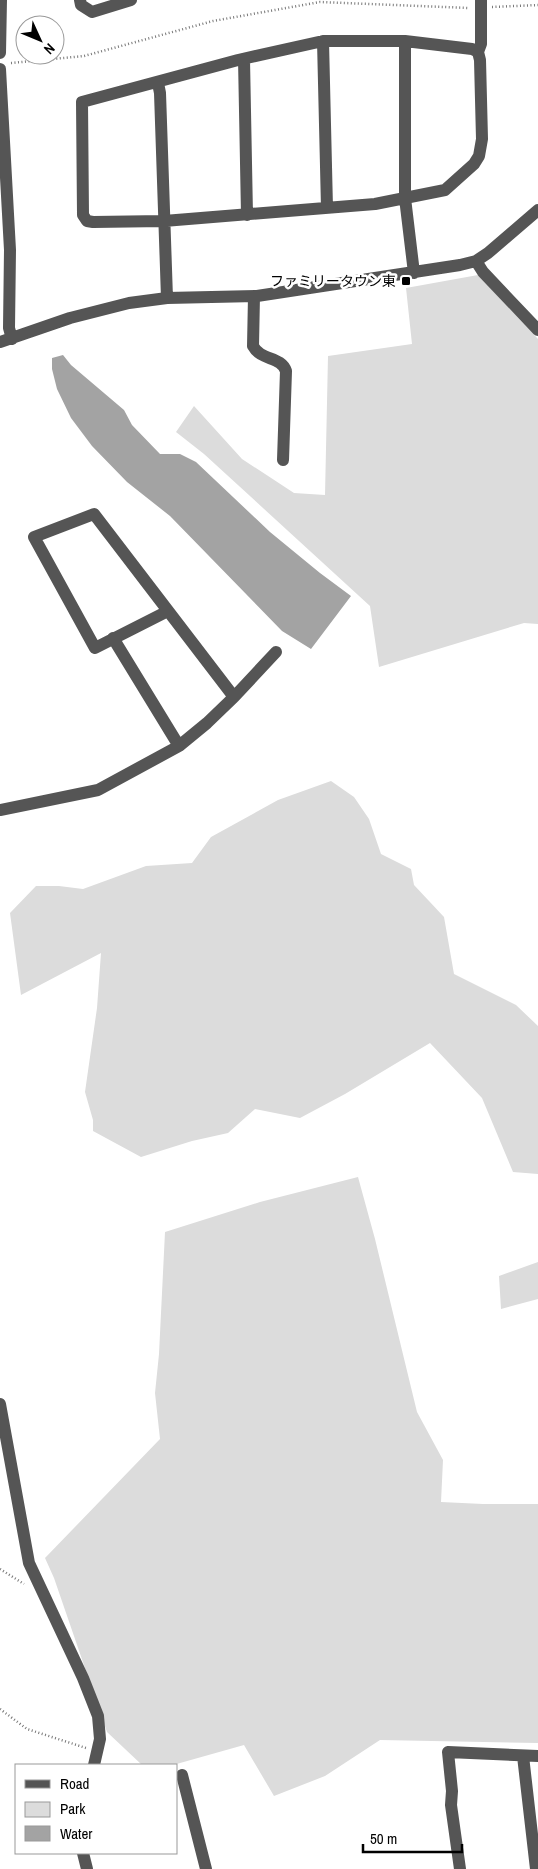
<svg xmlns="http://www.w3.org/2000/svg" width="538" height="1869" viewBox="0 0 538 1869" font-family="'Archivo Narrow','Noto Sans JP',sans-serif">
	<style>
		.green { fill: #dcdcdc }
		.water { fill: #a3a3a3 }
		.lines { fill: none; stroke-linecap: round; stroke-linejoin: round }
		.path { stroke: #777; stroke-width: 2.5; stroke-dasharray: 1 2.5; stroke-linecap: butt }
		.minor { stroke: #555; stroke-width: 12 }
		.poi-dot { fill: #000; stroke: #fff; stroke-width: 2 }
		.labels { text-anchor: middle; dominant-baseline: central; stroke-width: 5; stroke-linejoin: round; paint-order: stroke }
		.poi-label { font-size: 14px; fill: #000; stroke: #fff; text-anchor: end }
	</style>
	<rect width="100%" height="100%" fill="#fff"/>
	<path class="green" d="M478,275L538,339V624L524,623L379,667L370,606L204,454L176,432L194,406L242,459L294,493L325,495L328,356L412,344L406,288Z
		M331,781L354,797L369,819L381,854L411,869L414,885L444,917L454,974L516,1005L538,1026V1174L513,1172L482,1098L430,1043L345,1094L300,1118L255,1109L228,1133L192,1141L141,1157L93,1131V1120L85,1092L97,1008L101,953L21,995L10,913L36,886H59L83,889L146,866L192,863L211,837L278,800Z
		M358,1177L375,1239L417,1412L443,1460L441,1502L483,1504H538V1743L380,1740L325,1776L274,1796L244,1745L173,1765H142L107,1732L54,1578L45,1558L160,1439L155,1393L159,1354L165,1232L260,1202Z
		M538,1262V1299L501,1309L499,1276Z"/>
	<path class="water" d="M63,355L71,365L124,410L132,425L160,454H180L196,462L270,532L320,573L351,596L311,649L282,631L170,516L127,482L92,446L71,418L57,389L52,369V358Z"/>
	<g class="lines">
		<path class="path" d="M492,7L538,5
			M11,63L84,56L213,21L320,2L469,8
			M0,1569L24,1584
			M0,1709L27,1729L86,1748"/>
		<path class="minor" d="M80,0L81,5L92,12L131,0
			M323,41H405L472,49L478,52L480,60L482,139L479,156L474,164L445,190L375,204L164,221L93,222L87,221L83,215L82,102L238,60Z
			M323,41L327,208
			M405,41V198L414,273
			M478,52L481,44V0
			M0,53L1,0
			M244,59L247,215
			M0,69L10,250L9,328L12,339
			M158,83L160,93L167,298
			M476,261L483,272L538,330
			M254,296L253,346C261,361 281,356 286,371L283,460
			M0,342L70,318L129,303L167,298L257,296L460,265L476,261L488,253L538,210
			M168,611L95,648L34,537L94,514L234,697
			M113,638L179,746
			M0,810L98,790L179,746L207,723L234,697L276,652
			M0,1404L29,1563L83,1678L98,1716L100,1739L94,1765
			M523,1756L536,1869
			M182,1775L206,1869
			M83,1853L87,1869
			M460,1869L451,1805L452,1791L448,1752L538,1756"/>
	</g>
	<rect class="poi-dot" x="401" y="276" width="10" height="10" rx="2.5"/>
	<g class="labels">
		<g class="poi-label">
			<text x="396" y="281">ファミリータウン東</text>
		</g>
	</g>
	<rect x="15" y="1764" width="162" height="90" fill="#ffffff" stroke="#999999"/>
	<rect x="25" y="1780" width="25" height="8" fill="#555555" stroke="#999999"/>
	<text x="60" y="1789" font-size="15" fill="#000000">Road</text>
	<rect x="25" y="1802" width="25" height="15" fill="#dcdcdc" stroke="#999999"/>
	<text x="60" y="1814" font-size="15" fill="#000000">Park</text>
	<rect x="25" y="1826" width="25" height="15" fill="#a3a3a3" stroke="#999999"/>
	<text x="60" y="1839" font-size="15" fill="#000000">Water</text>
	<g transform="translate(40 40) rotate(134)"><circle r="24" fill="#ffffff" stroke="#999999"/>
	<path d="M0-4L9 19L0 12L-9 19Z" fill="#000000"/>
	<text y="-8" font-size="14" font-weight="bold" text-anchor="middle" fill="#000000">N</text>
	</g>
	<path d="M363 1844v8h99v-8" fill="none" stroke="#000000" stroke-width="2.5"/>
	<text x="370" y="1844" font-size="15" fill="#000000" stroke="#ffffff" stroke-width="4" paint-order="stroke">50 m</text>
</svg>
